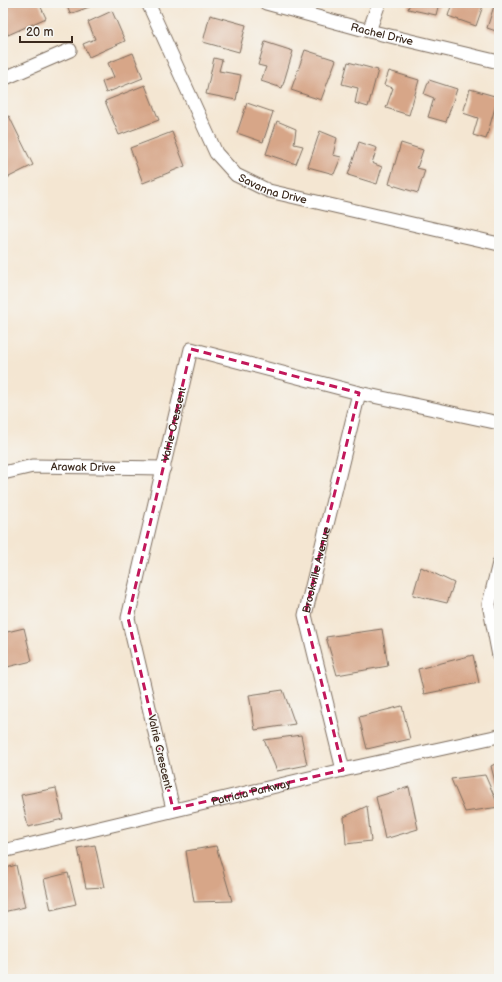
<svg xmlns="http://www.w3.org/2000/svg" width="502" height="982" viewBox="0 0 502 982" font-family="'Balsamiq Sans',sans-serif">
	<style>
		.building { fill: #d7a688 }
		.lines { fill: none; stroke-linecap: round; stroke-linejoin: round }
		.street-casing { stroke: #7c6c5d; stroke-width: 15 }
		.street { stroke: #fff; stroke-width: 13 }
		.marked { fill: none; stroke: #c2185b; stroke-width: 3; stroke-dasharray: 8 5; stroke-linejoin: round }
		.labels { text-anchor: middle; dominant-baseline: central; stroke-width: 3; stroke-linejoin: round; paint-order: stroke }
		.street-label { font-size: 11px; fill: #3b2a1e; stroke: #f6f6f2 }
	</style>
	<rect width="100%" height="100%" fill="#f6f6f2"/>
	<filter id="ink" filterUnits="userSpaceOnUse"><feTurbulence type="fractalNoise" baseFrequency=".025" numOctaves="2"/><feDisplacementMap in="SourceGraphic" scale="8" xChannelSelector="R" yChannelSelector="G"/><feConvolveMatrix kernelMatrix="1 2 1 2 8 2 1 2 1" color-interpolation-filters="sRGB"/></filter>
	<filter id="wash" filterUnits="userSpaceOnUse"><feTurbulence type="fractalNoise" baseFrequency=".012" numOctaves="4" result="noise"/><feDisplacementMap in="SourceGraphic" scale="16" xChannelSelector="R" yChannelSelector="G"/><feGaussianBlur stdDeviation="0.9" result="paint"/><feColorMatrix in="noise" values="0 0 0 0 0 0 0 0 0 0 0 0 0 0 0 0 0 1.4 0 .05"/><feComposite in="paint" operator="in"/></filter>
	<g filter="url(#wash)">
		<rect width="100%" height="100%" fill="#f4e6d2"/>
		<g id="blocks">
			<path class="building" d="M3,3H39L46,18L8,35L3,23Z
				M66,3H100L70,14Z
				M410,3H439L436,15L408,9Z
				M452,3H484L476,26L448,16Z
				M495,3H499V32L487,28Z
				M112,11L125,41L89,57L83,44L95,39L88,22Z
				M210,15L246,25L239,52L203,42Z
				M265,42L293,51L282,88L261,81L266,67L258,65Z
				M305,50L336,60L321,100L291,90Z
				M133,53L143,78L106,93L102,82L114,77L108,63Z
				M214,58L222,60L219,71L241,75L236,100L206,94Z
				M348,62L378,70L368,107L355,103L358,88L342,84Z
				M389,71L419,80L409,115L386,108L393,88L384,85Z
				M429,80L457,89L446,122L428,117L434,98L424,94Z
				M145,85L159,120L119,135L105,101Z
				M470,89L498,97L486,139L473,135L478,118L463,113Z
				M247,103L273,112L263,142L237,133Z
				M9,116L33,165L3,180V118Z
				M277,121L296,129L294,144L303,146L296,164L266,154Z
				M320,131L337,138L333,155L341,157L334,174L308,167Z
				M172,132L185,166L143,183L130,148Z
				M359,142L377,148L372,163L382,167L377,184L348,175Z
				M401,143L423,150L417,168L425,170L418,193L389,184Z
				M421,567L454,583L447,603L413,595Z
				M24,628L32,661L3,668V633Z
				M382,629L388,666L337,675L326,637Z
				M473,655L479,683L424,694L418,669Z
				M283,690L295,724L255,730L249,695Z
				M402,706L410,739L367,749L359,717Z
				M301,735L307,765L277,771L264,740Z
				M499,762V794H498L491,766Z
				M485,775L499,807L465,812L451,779Z
				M409,787L418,829L385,839L376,797Z
				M56,788L63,819L28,827L21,795Z
				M367,806L371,841L346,844L344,817Z
				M95,845L104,887L86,888L78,848Z
				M216,846L232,901L194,902L186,851Z
				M16,865L25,907L3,912V869Z
				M68,873L76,904L51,910L44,879Z"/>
		</g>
	</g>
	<g filter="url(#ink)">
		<use href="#blocks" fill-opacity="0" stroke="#7c6c5d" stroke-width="1"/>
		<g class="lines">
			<defs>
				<g id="street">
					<path id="s1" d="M148,3L216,153L236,175L269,191L499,244"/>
					<path id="s2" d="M266,3L369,31L499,62"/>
					<path d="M369,31L379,3"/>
					<path d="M3,79L70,50"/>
					<path id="s3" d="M3,473L33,466L164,468"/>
					<path d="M499,563L489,604L499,656"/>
					<path id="s4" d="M343,770L305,615L359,393"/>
					<path id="s5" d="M173,809L128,618L191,349L359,393L499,423"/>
					<path id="s6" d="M3,851L343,770L499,736"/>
				</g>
			</defs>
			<use href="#street" class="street-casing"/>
			<use href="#street" class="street"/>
		</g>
	</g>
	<path class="marked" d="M191,349L359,393L305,615L343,770L173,809L128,618Z"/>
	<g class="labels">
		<g class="street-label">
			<text stroke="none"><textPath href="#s2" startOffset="120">Rachel Drive</textPath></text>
			<text stroke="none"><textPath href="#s1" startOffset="234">Savanna Drive</textPath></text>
			<text stroke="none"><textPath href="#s5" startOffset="395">Valrie Crescent</textPath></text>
			<text stroke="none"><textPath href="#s3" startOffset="81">Arawak Drive</textPath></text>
			<text stroke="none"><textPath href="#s4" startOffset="206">Brookville Avenue</textPath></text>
			<text transform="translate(160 752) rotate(77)">Valrie Crescent</text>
			<text stroke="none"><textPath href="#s6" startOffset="255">Patricia Parkway</textPath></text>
		</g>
	</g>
	<rect width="502" height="982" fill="none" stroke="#f6f6f2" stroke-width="16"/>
	<path d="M20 36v6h52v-6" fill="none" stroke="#3b2a1e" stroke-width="2"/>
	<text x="26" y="36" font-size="12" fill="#3b2a1e" stroke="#f6f6f2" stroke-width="3" paint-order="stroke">20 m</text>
</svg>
